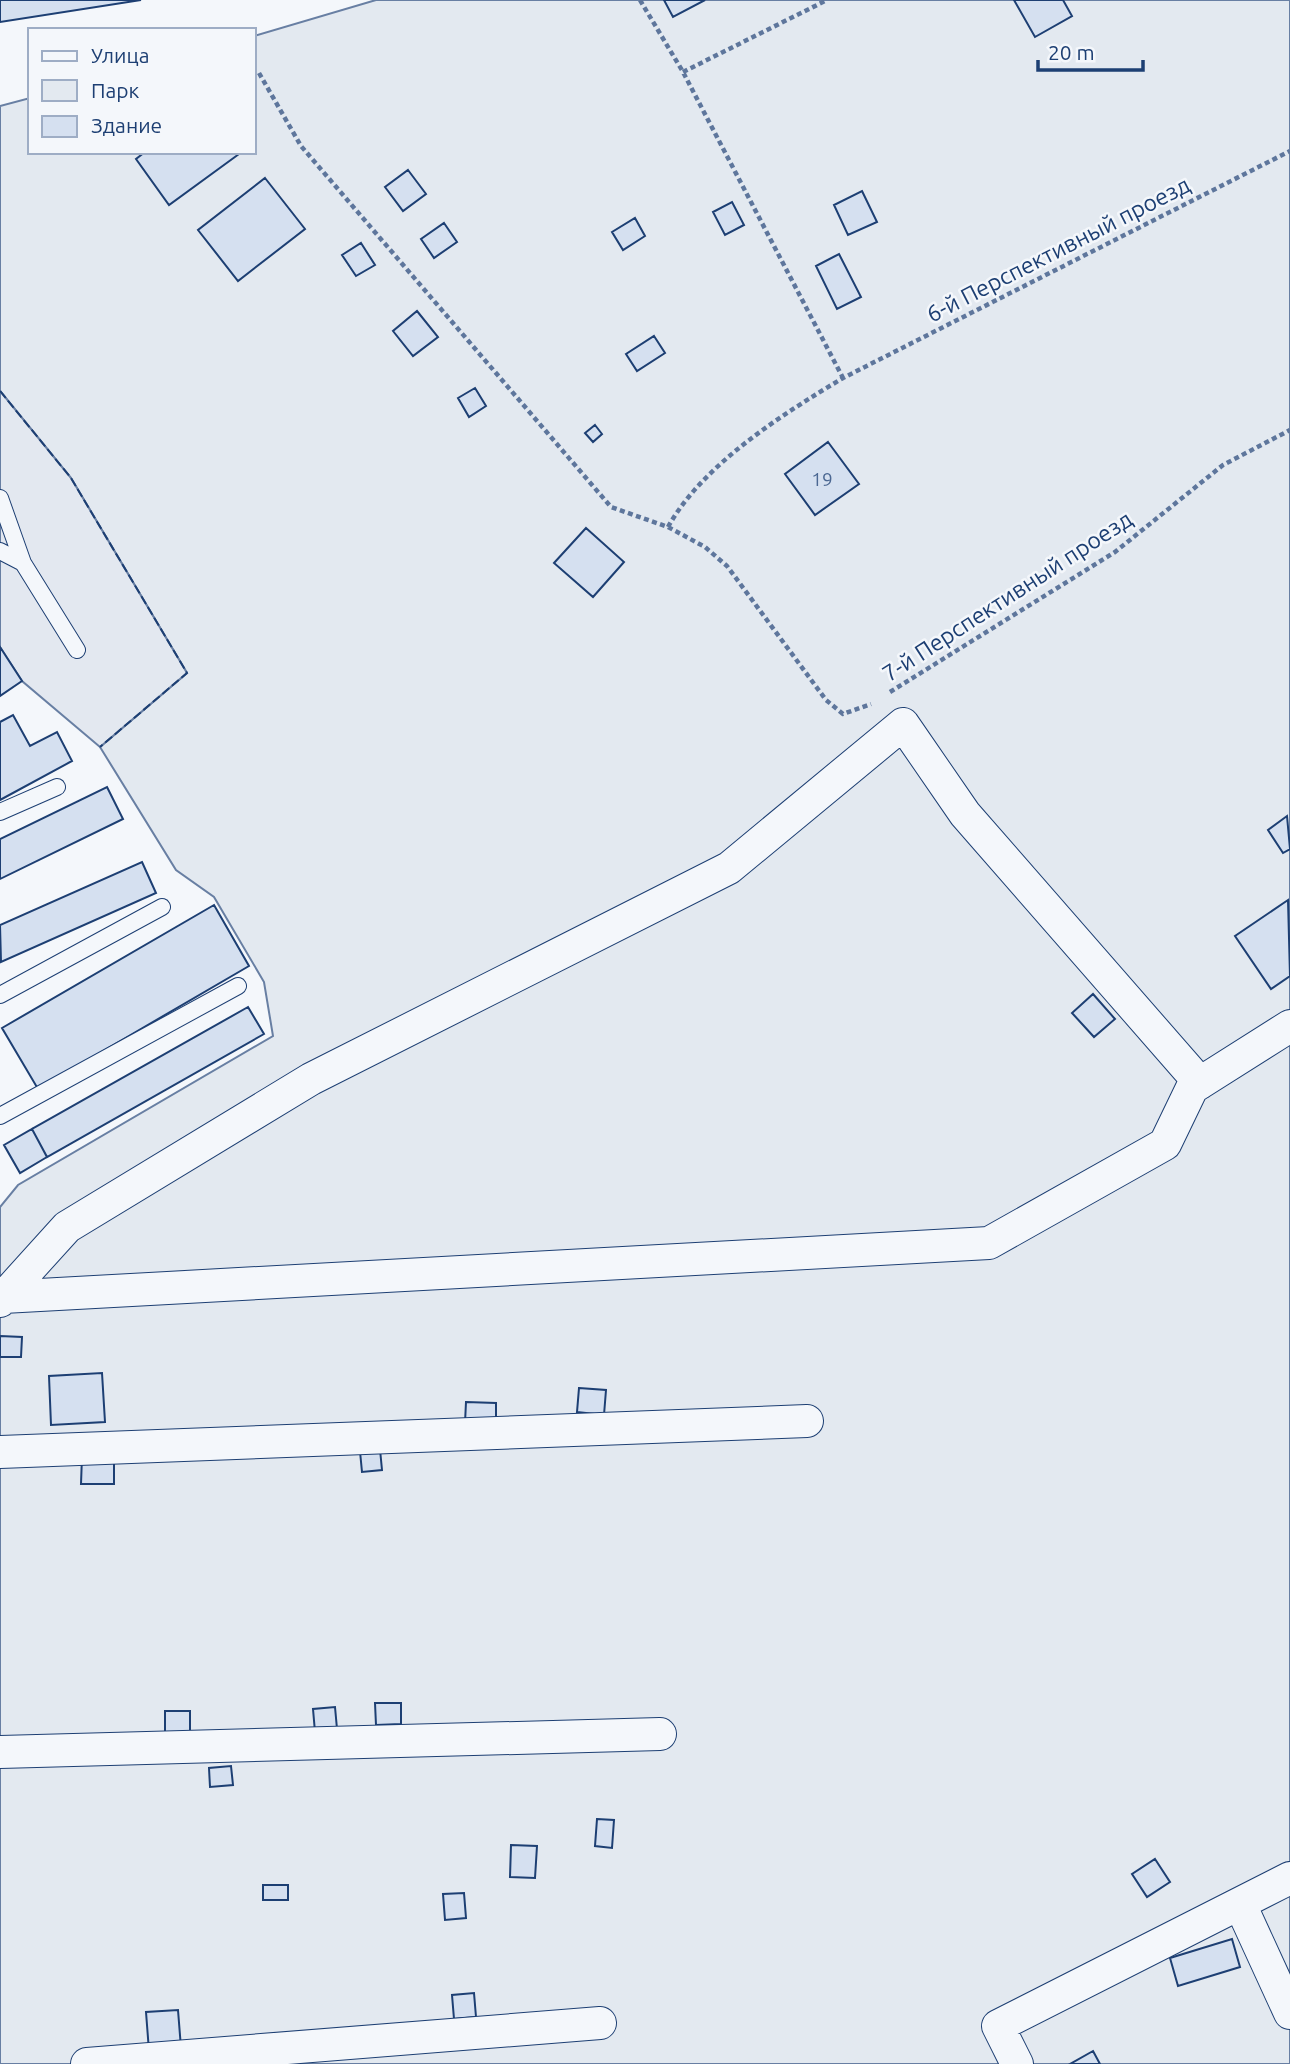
<svg xmlns="http://www.w3.org/2000/svg" width="1290" height="2064" viewBox="0 0 1290 2064" font-family="Ubuntu,sans-serif">
	<style>
		.green { fill: #e3e9f0; stroke: #687fa3; stroke-width: 2 }
		.parking { fill: #e3e8f0; stroke: #687fa3; stroke-width: 2 }
		.building { fill: #d5e0f0; stroke: #1d3f73; stroke-width: 2 }
		.lines { fill: none; stroke-linecap: round; stroke-linejoin: round }
		.lane-casing { stroke: #1d3f73; stroke-width: 18 }
		.street-casing { stroke: #1d3f73; stroke-width: 34 }
		.path { stroke: #5e769c; stroke-width: 4.5; stroke-dasharray: 5 3.5; stroke-linecap: butt }
		.lane { stroke: #f4f7fb; stroke-width: 16 }
		.street { stroke: #f4f7fb; stroke-width: 32 }
		.fence { stroke: #1d3f73; stroke-width: 2; stroke-dasharray: 9 3.5; stroke-linecap: butt }
		.labels { text-anchor: middle; dominant-baseline: central; stroke-width: 5; stroke-linejoin: round; paint-order: stroke }
		.number-label { font-size: 19px; fill: #4b6792 }
		.street-label { font-size: 23px; fill: #1d3f73; stroke: #f4f7fb }
	</style>
	<rect width="100%" height="100%" fill="#f4f7fb"/>
	<path class="green" d="M376,0H1290V2064H0V1207L18,1185L273,1036L264,982L214,897L176,870L100,747L187,673L71,478L0,391V106L30,98V152H254V36Z"/>
	<path class="parking" d="M0,391L71,478L187,673L100,747L22,681L0,647Z"/>
	<path class="building" d="M0,0H141L0,22Z
		M664,0H705L673,17Z
		M1014,0H1063L1072,16L1035,37Z
		M145,152H238L239,154L169,205L136,159Z
		M408,170L426,194L403,211L385,187Z
		M265,178L305,229L238,281L198,230Z
		M862,191L877,222L848,235L834,205Z
		M732,202L744,225L725,235L713,212Z
		M635,218L645,236L623,250L612,232Z
		M444,223L457,242L434,258L421,239Z
		M361,243L375,265L356,276L342,255Z
		M839,254L861,297L837,309L816,266Z
		M417,311L438,337L413,356L393,331Z
		M654,336L665,353L637,371L626,354Z
		M475,388L486,406L469,417L458,398Z
		M595,425L602,434L593,442L585,433Z
		M828,442L859,484L815,515L785,474Z
		M586,528L624,562L593,597L554,563Z
		M0,647L22,681L0,696Z
		M13,715L30,746L57,732L72,761L0,800V722Z
		M107,787L123,819L0,879V839Z
		M1287,816L1290,849L1283,853L1268,830Z
		M142,862L156,893L1,962L0,925Z
		M1288,900L1290,976L1271,989L1235,936Z
		M214,905L249,966L38,1089L2,1028Z
		M1093,994L1115,1019L1094,1037L1072,1013Z
		M248,1007L264,1034L47,1157L32,1129Z
		M32,1129L47,1157L20,1173L4,1145Z
		M0,1336L22,1337L21,1357H0Z
		M102,1373L105,1422L51,1425L49,1376Z
		M579,1388L606,1390L604,1415L577,1412Z
		M466,1402L496,1403V1424L465,1423Z
		M379,1439L382,1470L362,1472L359,1441Z
		M82,1456H114V1484H81Z
		M375,1703H401V1724L376,1725Z
		M335,1707L337,1729L315,1732L313,1709Z
		M165,1711H190V1740H165Z
		M231,1766L233,1785L210,1787L209,1768Z
		M597,1819L614,1820L612,1848L595,1846Z
		M511,1845L537,1846L535,1878L510,1877Z
		M1155,1859L1170,1882L1147,1897L1132,1874Z
		M263,1885H288V1900H263Z
		M464,1893L466,1918L445,1920L443,1894Z
		M1232,1939L1240,1967L1178,1986L1170,1958Z
		M474,1993L476,2017L454,2019L452,1995Z
		M178,2010L181,2048L149,2051L146,2012Z
		M1093,2051L1100,2064H1070Z"/>
	<g class="lines">
		<defs>
			<path id="lane" d="M0,498L23,563L77,650
				M0,551L23,563
				M0,812L57,787
				M0,995L162,907
				M0,1116L238,986"/>
			<path id="street" d="M3,1297L989,1243L1165,1144L1192,1088L1290,1026
				M0,1301L67,1227L311,1079L729,868L903,724L965,814L1200,1083
				M0,1452L807,1421
				M0,1752L660,1734
				M1240,1904L1290,2013
				M87,2064L600,2023
				M1017,2064L998,2026L1290,1878"/>
		</defs>
		<use href="#lane" class="lane-casing"/>
		<use href="#street" class="street-casing"/>
		<path class="path" d="M640,0L683,72L843,378
			M683,72L827,0
			M259,73L301,146L611,507L668,527L705,547L727,566L826,700L843,714L871,704
			M668,527C703,464 783,414 843,378L1290,151
			M890,692L1115,552L1223,465L1290,430"/>
		<use href="#lane" class="lane"/>
		<use href="#street" class="street"/>
		<path class="fence" d="M0,391L71,478L187,673L100,747"/>
	</g>
	<g class="labels">
		<g class="number-label">
			<text x="822" y="479">19</text>
		</g>
		<g class="street-label">
			<text transform="translate(1058 249) rotate(-27)">6-й Перспективный проезд</text>
			<text transform="translate(1007 596) rotate(-33)">7-й Перспективный проезд</text>
		</g>
	</g>
	<rect x="28" y="28" width="228" height="126" fill="#f4f7fb" stroke="#9eadc5" stroke-width="2"/>
	<rect x="42" y="51" width="35" height="10" fill="#f4f7fb" stroke="#9eadc5" stroke-width="2"/>
	<text x="91" y="63" font-size="21" fill="#1d3f73">Улица</text>
	<rect x="42" y="80" width="35" height="21" fill="#e3e9f0" stroke="#9eadc5" stroke-width="2"/>
	<text x="91" y="98" font-size="21" fill="#1d3f73">Парк</text>
	<rect x="42" y="116" width="35" height="21" fill="#d5e0f0" stroke="#9eadc5" stroke-width="2"/>
	<text x="91" y="133" font-size="21" fill="#1d3f73">Здание</text>
	<path d="M1038 60v10h105v-10" fill="none" stroke="#1d3f73" stroke-width="3.5"/>
	<text x="1048" y="60" font-size="21" fill="#1d3f73" stroke="#f4f7fb" stroke-width="5" paint-order="stroke">20 m</text>
</svg>
